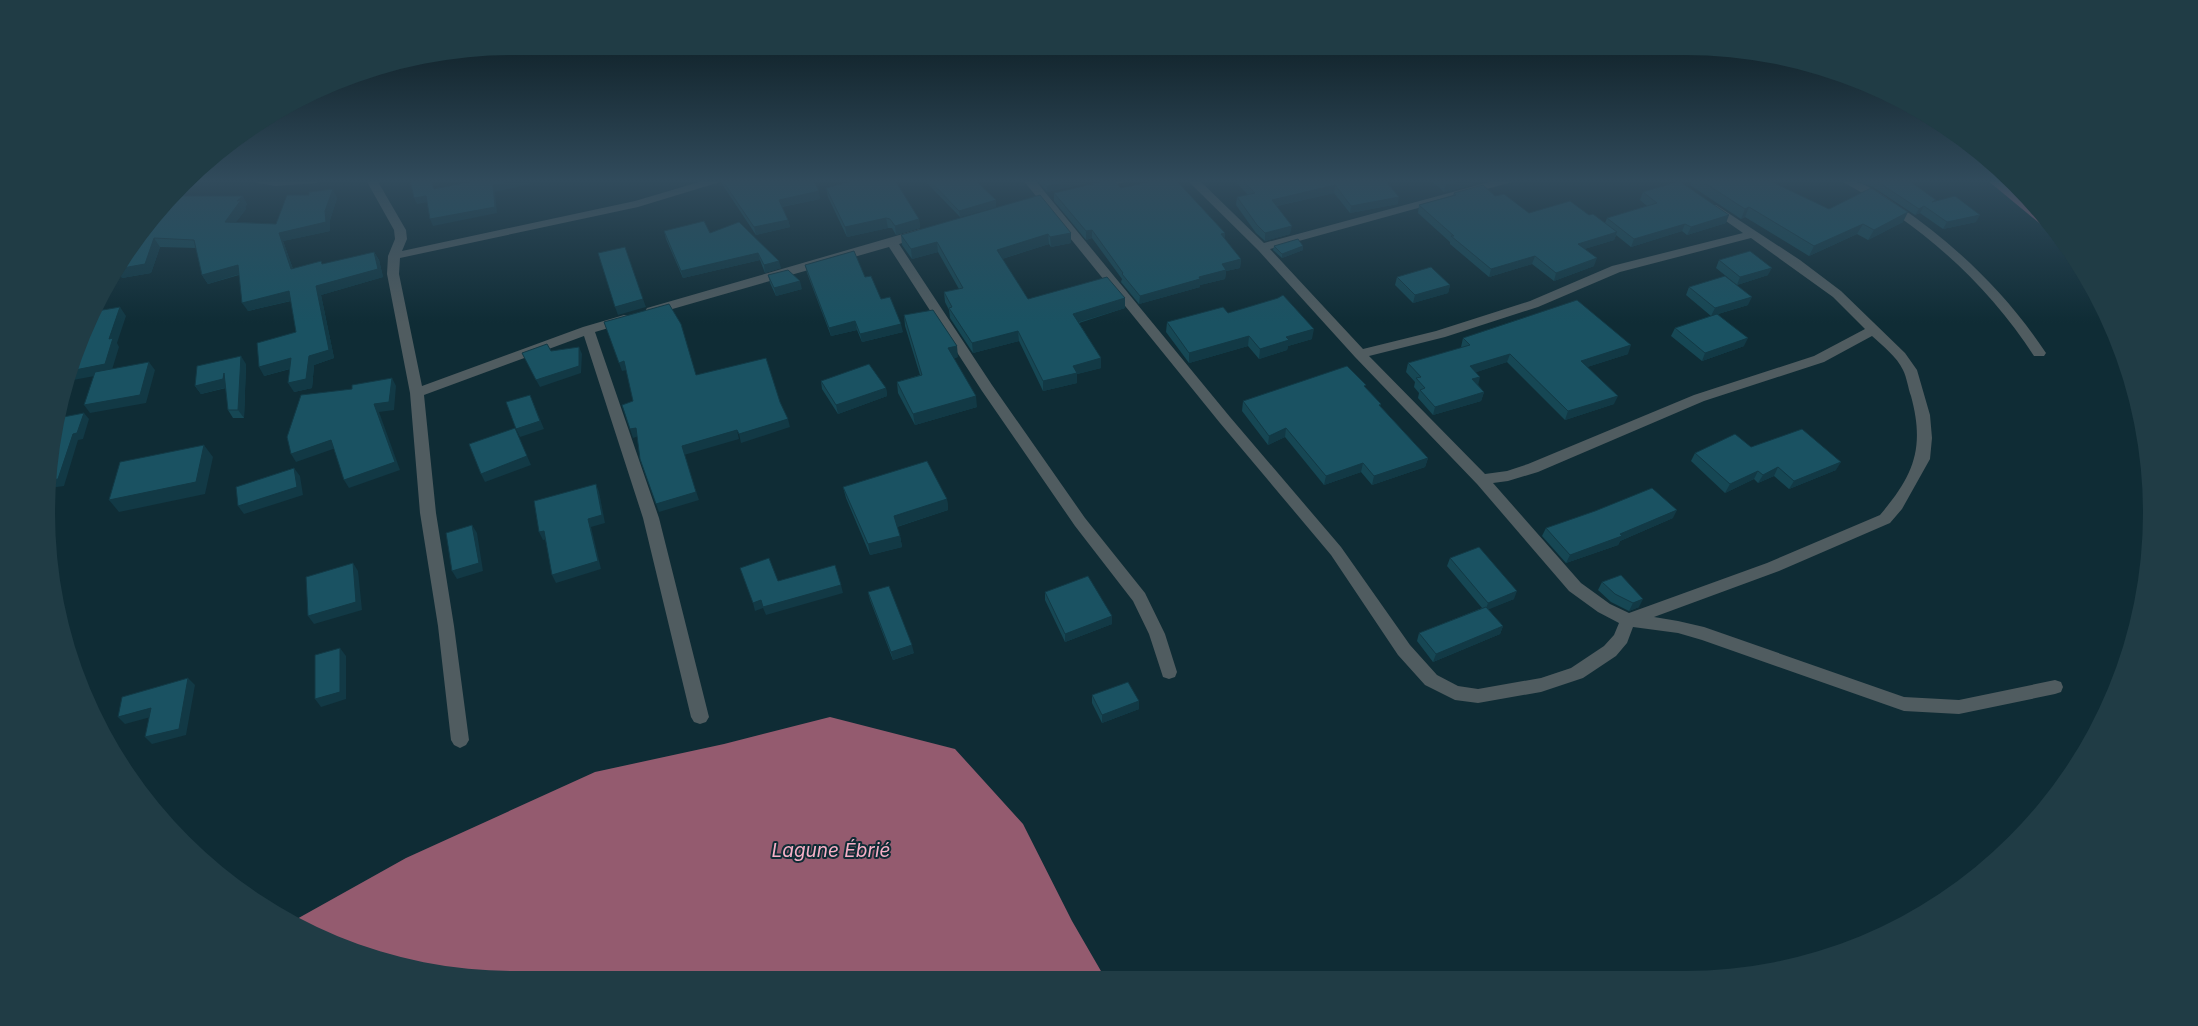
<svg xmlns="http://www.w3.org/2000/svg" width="2198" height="1026" viewBox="0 0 2198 1026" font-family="Inter,sans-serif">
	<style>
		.water { fill: #945b6f }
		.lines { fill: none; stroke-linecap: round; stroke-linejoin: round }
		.minor { fill: #505c60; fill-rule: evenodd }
		.wall { fill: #164754 }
		.shaded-wall { fill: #123945 }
		.building { fill: #1a5262; stroke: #123945 }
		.labels { text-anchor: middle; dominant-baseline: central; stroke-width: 4; stroke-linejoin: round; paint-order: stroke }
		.near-water-label { font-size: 19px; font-style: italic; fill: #f7b0c7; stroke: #0f2c35 }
	</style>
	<rect width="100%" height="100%" fill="#0f2c35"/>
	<path class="water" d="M1987,180H2011L2015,183L2066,245Z
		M830,717L955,749L1023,824L1072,921L1105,978L513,980L422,971L335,944L295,920L406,858L595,772L724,744Z"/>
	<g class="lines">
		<path class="minor" d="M251,180H322L316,183L275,186L253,182Z
			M366,180H377L406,230L407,239L402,251L635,201L706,180H722L720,182L638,207L400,258L399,274L422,386L583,327L624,315L629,316L630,319L629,322L595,332L659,518L709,717L706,722L700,724L694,722L691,717L643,518L584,336L424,395L436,513L454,626L469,740L466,745L460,748L454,745L451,740L438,626L420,513L410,393L387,274L388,256L395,239L394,230Z
			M1023,180H1035L1230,417L1341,547L1410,645L1437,675L1458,686L1478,689L1541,678L1571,668L1604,646L1614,635L1619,623L1598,612L1569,591L1477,484L1355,357L1258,250L1187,180H1199L1264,243L1497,180H1513L1512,182L1270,249L1363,349L1436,331L1530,301L1612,266L1743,233L1706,207L1708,205H1716L1800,260L1841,291L1905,353L1917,370L1930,415L1932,438L1930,459L1902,509L1890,523L1779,571L1654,617L1678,621L1704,627L1904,697L1959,700L2055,680L2061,682L2063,687L2061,692L2055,694L1959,714L1904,711L1702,640L1678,633L1633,627L1627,643L1616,656L1583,678L1541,692L1478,703L1455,700L1425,685L1398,655L1331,555L1220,423ZM1751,238L1833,297L1865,329L1814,356L1694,395L1528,464L1507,471L1485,474L1369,356L1445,337L1538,307L1620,272ZM1872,336C1883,346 1897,357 1903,370C1907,378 1908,388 1911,396C1925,448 1914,475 1880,515L1767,563L1629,613L1610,604L1581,583L1493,483L1508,481L1538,472L1704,401L1824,362Z
			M1108,180H1127L1125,182L1094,189L1088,186L1090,184Z
			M1842,180C1863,180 1882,194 1899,206C1957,246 2007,294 2046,353L2044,356H2034C1986,282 1920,224 1843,182Z
			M920,229L926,233L924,236L899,244L992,385L1085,518L1145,593L1165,634L1177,672L1175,677L1169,679L1163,677L1149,634L1133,601L1075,526L982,391L889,247L655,314L651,315L645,311L647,308Z"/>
	</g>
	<path class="wall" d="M721,180H813L820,199L782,207L788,220L790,227L756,235L722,184Z
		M924,180H981L976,181L996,207L960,217Z
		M1036,180H1102L1047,192Z
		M1234,180H1385L1398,204L1350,213L1334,193L1277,206L1290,234L1265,241L1256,233L1236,205L1237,197L1248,195Z
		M1431,180H1474L1473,185L1444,192Z
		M1692,180H1768L1829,209L1903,222L1868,240L1857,234L1809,256L1745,217L1741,219L1690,185Z
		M1853,180H1911H1909L1935,201L1976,222L1943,229L1920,213L1915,215L1873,187Z
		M826,188L919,219L920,228L896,235L892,228H888L847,237L828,197Z
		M1121,188L1225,240L1241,259L1240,268L1226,271L1225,279L1200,285V287L1139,304L1121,282L1122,279L1092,238L1086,240L1054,201V193Z
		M1643,192L1726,223L1687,235L1682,231L1631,247L1616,235L1614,240L1584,249L1594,266L1554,281L1532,264L1489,277L1450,244V242L1418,213L1419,205L1453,195L1454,193L1495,196L1529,213L1589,215L1605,223L1607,218L1647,206L1640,200Z
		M177,196L247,204L245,207L246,209L236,222L276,224L337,198L330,220V231L283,241L293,269L323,264L374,252L379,260L383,277L321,295L334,358L314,365L312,388L294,392L290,369L264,376L296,332L291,301L248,311L239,275L208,284L202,275L196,248L160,247L151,273L122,278Z
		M739,222L781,268L765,273L760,260L683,278L666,239L664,231L710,233Z
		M1071,233V243L1051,247L1049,244L1002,259L1028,299L1125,298V308L1079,323L1101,358V368L1077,374V383L1043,391L1019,341L973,353L950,318L949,310L945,302L944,292L959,289L938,252L912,259L902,245L901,235Z
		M1274,246L1303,250L1282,258L1273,250Z
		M1719,260L1768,275L1737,285L1716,268Z
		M805,265L865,277L881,299L903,332L862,342L857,330L831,336L807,273Z
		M768,275L802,289L776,296L770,283Z
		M1397,277L1450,285L1448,293L1413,303L1395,285Z
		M1689,287L1748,305L1718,314L1744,346L1702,361L1671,336L1675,328L1711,316L1686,295Z
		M1228,313L1312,339L1288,346L1287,350L1259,359L1248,346L1189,363L1166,332L1167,322Z
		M904,315L958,357L954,358L977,407L915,425L898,393L897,382L920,375L905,326Z
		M1463,338L1628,354L1587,367L1614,404L1565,420L1507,362L1476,372L1478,385L1484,392L1481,401L1433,415L1418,398L1419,393L1414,387L1415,382L1406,372L1408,363L1462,348L1461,347Z
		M246,364L244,418H233L228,410L226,388L201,394L195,386Z
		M821,381L886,388L887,396L838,414L822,389Z
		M1365,387L1381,404L1380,406L1428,458L1425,467L1372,485L1361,472L1324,485L1285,437L1268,445L1242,411L1243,401Z
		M1751,447L1836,470L1789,489L1774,476L1758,483L1754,479L1725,493L1691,461L1695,453Z
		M843,487L947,499L948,510L897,527L900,536L902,547L870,555L846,498Z
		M1673,518L1620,541L1618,545L1566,563L1542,536L1546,528Z
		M1450,558L1514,599L1488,609L1503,626L1500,634L1433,662L1417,641L1419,633L1482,608L1447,566Z
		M1602,582L1639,607L1629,611L1611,602L1598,590Z
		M868,592L914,653L893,660L870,600Z
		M1045,592L1112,624L1065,642L1045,600Z
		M1092,695L1139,709L1102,723L1092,703Z"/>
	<path class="shaded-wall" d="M519,180H529L530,184L495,192L497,213L433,226L430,219L493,185Z
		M1074,180H1102L1047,192V186Z
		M1465,180H1474L1473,185L1444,192L1446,185Z
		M1335,185L1334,193L1271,207L1272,200Z
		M333,189L337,198L330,220V231L283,241L296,278L291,269L279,233L325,211Z
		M819,191L820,199L780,207L779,200Z
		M243,196L247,204L245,207L246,209L230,230L225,222L237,201Z
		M426,196L429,202L417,204L414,198Z
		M1399,197L1398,204L1350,213L1351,206Z
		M996,200V207L960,217L959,211Z
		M1924,206L1920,213L1915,215L1919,209Z
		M1749,207L1745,217L1741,219L1745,209Z
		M1908,212L1903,222L1868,240L1874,230Z
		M1729,215L1726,223L1687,235L1691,227Z
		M1980,215L1976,222L1943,229L1947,222Z
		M886,218L888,228L847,237L845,227Z
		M919,219L920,228L896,235L895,226Z
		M788,220L790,227L756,235L754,227Z
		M1685,224L1682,231L1631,247L1634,239Z
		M1863,224L1857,234L1809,256L1814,246Z
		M1292,226L1290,234L1265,241V233Z
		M1092,230V238L1086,240V231Z
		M1617,232L1614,240L1575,252L1578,244Z
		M1071,233V243L1051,247L1050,237Z
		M1225,233V242L1221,234Z
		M1048,234L1049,244L998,260L997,250Z
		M154,238L160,247L151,273L122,278L116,270Z
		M937,242L938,252L912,259L911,249Z
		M1303,246V250L1282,258V254Z
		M374,252L379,260L383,277L321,295L334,358L314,365L312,388L294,392L288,383L316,286Z
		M758,253L760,260L683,278L681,271Z
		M1535,256L1532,264L1489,277L1491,269Z
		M1597,258L1594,266L1554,281L1556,273Z
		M1241,259L1240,268L1226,271L1225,279L1200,285V287L1139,304L1140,296L1199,277L1222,264Z
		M779,261L781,268L765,273L764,265Z
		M238,265L243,273L208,284L202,275Z
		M1772,268L1768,275L1737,285L1740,277Z
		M800,281L802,289L776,296L774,288Z
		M1450,285L1448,293L1413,303L1415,295Z
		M289,291L294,300L248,311L242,303Z
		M1752,297L1748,305L1711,316L1715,308Z
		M1125,298V308L1073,324V314Z
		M643,299L646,307L618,315L615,307Z
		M120,307L126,316L117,343L119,347L111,373L73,380L72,378L75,370L109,339Z
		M855,321L857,330L831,336L829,328Z
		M901,324L903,332L862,342L860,334Z
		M1314,329L1312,339L1288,346L1287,350L1259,359L1260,349L1286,337Z
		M1018,331L1019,341L973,353L972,343Z
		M1249,336L1248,346L1189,363V353Z
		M1748,338L1744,346L1702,361L1705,353Z
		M1631,345L1628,354L1578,370L1581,361Z
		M957,346L958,357L949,359L948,348Z
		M579,347L582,354L581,373L540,387L536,380Z
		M1510,354L1507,362L1468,375L1470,366Z
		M241,356L246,364L244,418L238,410Z
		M291,358L296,367L264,376L259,367Z
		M1101,358V368L1077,374V383L1043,391V381L1073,366Z
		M624,361L627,370L622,371L619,363Z
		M149,362L155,370L146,403L90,413L84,405Z
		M224,373L228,387L201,394L195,386Z
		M1480,377L1478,386L1472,379Z
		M392,378L396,386L394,410L379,412L400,470L349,488L344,480L374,404Z
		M886,388L887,396L838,414L836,405Z
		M1484,392L1481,401L1433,415L1435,407Z
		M530,395L544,429L520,437L516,429Z
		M976,396L977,407L915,425L913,414Z
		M1618,396L1614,404L1565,420L1568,411Z
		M84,413L89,419L83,439L78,440L64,486L49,488V481Z
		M788,419L790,427L741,443L739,434Z
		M515,428L531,465L485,482L481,474Z
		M636,428L639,436L633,438L630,429Z
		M1286,428L1285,437L1268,445L1269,436Z
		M737,430L739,439L684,455L699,500L659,512L656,504L682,446Z
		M331,440L336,448L296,462L291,454Z
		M204,445L213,457L205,494L119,512L109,500Z
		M1428,458L1425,467L1372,485L1374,476Z
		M1841,462L1836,470L1789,489L1794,481Z
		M1363,463L1361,472L1324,485L1326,476Z
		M1778,467L1774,476L1758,483L1763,475Z
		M294,468L300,476L303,495L244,514L238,506Z
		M1758,471L1754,479L1725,493L1730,484Z
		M596,484L599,492L605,523L591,527L601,569L556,583L552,575L588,519Z
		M947,499L948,510L896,527L894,516Z
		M1677,510L1673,518L1620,541L1618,545L1566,563L1570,555Z
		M472,525L477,533L483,571L457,579L452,571Z
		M544,531L548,539L543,540L539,532Z
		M900,536L902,547L870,555L868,544Z
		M353,563L358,571L362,610L314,624L308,616Z
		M841,585L843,593L766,615L763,608L755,611L753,603L761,600Z
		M1517,591L1514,599L1485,611L1488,603Z
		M1643,599L1639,607L1629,611L1633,603Z
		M1112,616V624L1065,642V634Z
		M1503,626L1500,634L1433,662L1436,654Z
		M912,645L914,653L893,660L891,652Z
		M340,648L346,656V699L321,707L315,699Z
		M188,678L195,685L186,735L152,744L145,737Z
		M1139,701V709L1102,723V715Z
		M151,708L158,715L125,724L118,717Z"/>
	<path class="building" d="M410,180H431L434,189L480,180H519L493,185L495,207L430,219L426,196L414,198Z
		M722,180H813L819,191L779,200L788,220L754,227Z
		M856,180H895L919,219L895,226L890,219L886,218L845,227L826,188Z
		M929,180H975L996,200L959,211Z
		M1041,180H1074L1047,186Z
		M1109,180H1113L1121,188L1157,180H1176L1225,233L1221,234L1241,259L1222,264L1226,270L1199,277L1200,279L1140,296L1122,274L1123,273L1092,230L1086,231L1054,193Z
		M1242,180H1385L1399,197L1351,206L1335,185L1272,200L1292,226L1265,233L1257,225L1237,197L1255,193Z
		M1440,180H1465L1446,185Z
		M1700,180H1768L1829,209L1871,188L1908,212L1874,230L1863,224L1814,246L1749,207L1745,209Z
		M1875,180H1908L1936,200L1932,202L1955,196L1980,215L1947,222L1924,206L1919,209Z
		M1679,181L1729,215L1691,227L1685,224L1634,239L1607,218L1657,203L1643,192Z
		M1483,185L1495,196L1504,194L1529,213L1570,201L1589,215L1593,214L1617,232L1578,244L1597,258L1556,273L1535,256L1491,269L1451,236H1454L1419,205L1456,195L1454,193Z
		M333,189L325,211L326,222L279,233L291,269L321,261L322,264L374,252L378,269L316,286L329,350L309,356L306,379L288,383L291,358L259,367L257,343L296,332L289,291L242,303L238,265L202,275L194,240L154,238L145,264L117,269L177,196H243L237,201L241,200L225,222L276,224L287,195H309V192Z
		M1040,195L1071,233L1050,237L1048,234L997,250L1028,299L1107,277L1125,298L1073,314L1101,358L1073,366L1077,373L1043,381L1018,331L972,343L949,308L952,307L944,292L963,288L937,242L911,249L901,235Z
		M704,221L710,233L739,222L779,261L764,265L758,253L681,271L664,231Z
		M1298,239L1303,246L1282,254L1274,246Z
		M625,247L643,299L615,307L598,253Z
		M854,251L865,277L871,276L881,299L890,297L901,324L860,334L855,321L829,328L805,265Z
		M1750,251L1772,268L1740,277L1719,260Z
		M1431,267L1450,285L1415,295L1397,277Z
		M788,270L800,281L774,288L768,275Z
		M1725,276L1752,297L1715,308L1689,287Z
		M1283,295L1314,329L1286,337L1289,340L1260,349L1249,336L1189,353L1167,322L1223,307L1228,313L1278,298Z
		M1577,300L1631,345L1581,361L1618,396L1568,411L1510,354L1470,366L1480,377L1472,379L1484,392L1435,407L1420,390L1425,388L1416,378L1421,377L1408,363L1470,345L1463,338Z
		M669,304L681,324L696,375L766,358L780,402L788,419L739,434L737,430L682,446L696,492L656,504L640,459L636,428L630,429L622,405L633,401L624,361L619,363L604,322Z
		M120,307L109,339L113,338L105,364L75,370L97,311Z
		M933,310L957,346L948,348L976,396L913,414L897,382L922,375L904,315Z
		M1717,314L1748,338L1705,353L1675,328Z
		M547,344L551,351L579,347V366L536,380L522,353Z
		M241,356L238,410H228L224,373L223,379L195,386L197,366Z
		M149,362L140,395L84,405L95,372Z
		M869,364L886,388L836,405L821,381Z
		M1347,366L1366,385L1364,386L1381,404L1379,405L1428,458L1374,476L1363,463L1326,476L1286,428L1269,436L1243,401Z
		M392,378L389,402L374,404L395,462L344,480L331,440L291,454L287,437L301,395L352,389V385Z
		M530,395L540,421L516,429L506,402Z
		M84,413L77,433L73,434L58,479L49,481L55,428L58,418Z
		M515,428L527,456L481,474L469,444Z
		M1802,429L1841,462L1794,481L1778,467L1763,475L1758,471L1730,484L1695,453L1735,434L1751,447Z
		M204,445L196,482L109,500L120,462Z
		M927,461L947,499L894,516L900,536L868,544L843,487Z
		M294,468L297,487L238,506L236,487Z
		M596,484L602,515L588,519L598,561L552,575L544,531L539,532L534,501Z
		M1652,488L1677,510L1620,534L1622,536L1570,555L1546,528L1595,511Z
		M472,525L479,563L452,571L446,533Z
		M1479,547L1517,591L1488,603L1450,558Z
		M769,558L778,581L835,565L841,585L763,607L761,600L753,603L740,568Z
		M353,563L356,602L308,616L306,577Z
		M1621,575L1643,599L1633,603L1615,594L1602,582Z
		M1088,576L1112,616L1065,634L1045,592Z
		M889,586L912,645L891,652L868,592Z
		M1486,607L1503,626L1436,654L1419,633Z
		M340,648V692L315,699V655Z
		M188,678L179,729L145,737L151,708L118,717L122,697Z
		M1128,682L1139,701L1102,715L1092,695Z"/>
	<linearGradient id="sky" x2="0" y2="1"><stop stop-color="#08181d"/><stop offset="0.56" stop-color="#314b5c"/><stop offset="1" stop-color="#314b5c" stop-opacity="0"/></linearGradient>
	<rect width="2198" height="323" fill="url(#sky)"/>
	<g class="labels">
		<g class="near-water-label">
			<text x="831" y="850">Lagune Ébrié</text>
		</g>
	</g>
	<path d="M0 0H2198V1026H0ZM513 55H1685A458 458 0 0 1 2143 513V513A458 458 0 0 1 1685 971H513A458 458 0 0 1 55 513V513A458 458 0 0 1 513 55Z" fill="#203c45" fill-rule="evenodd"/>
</svg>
